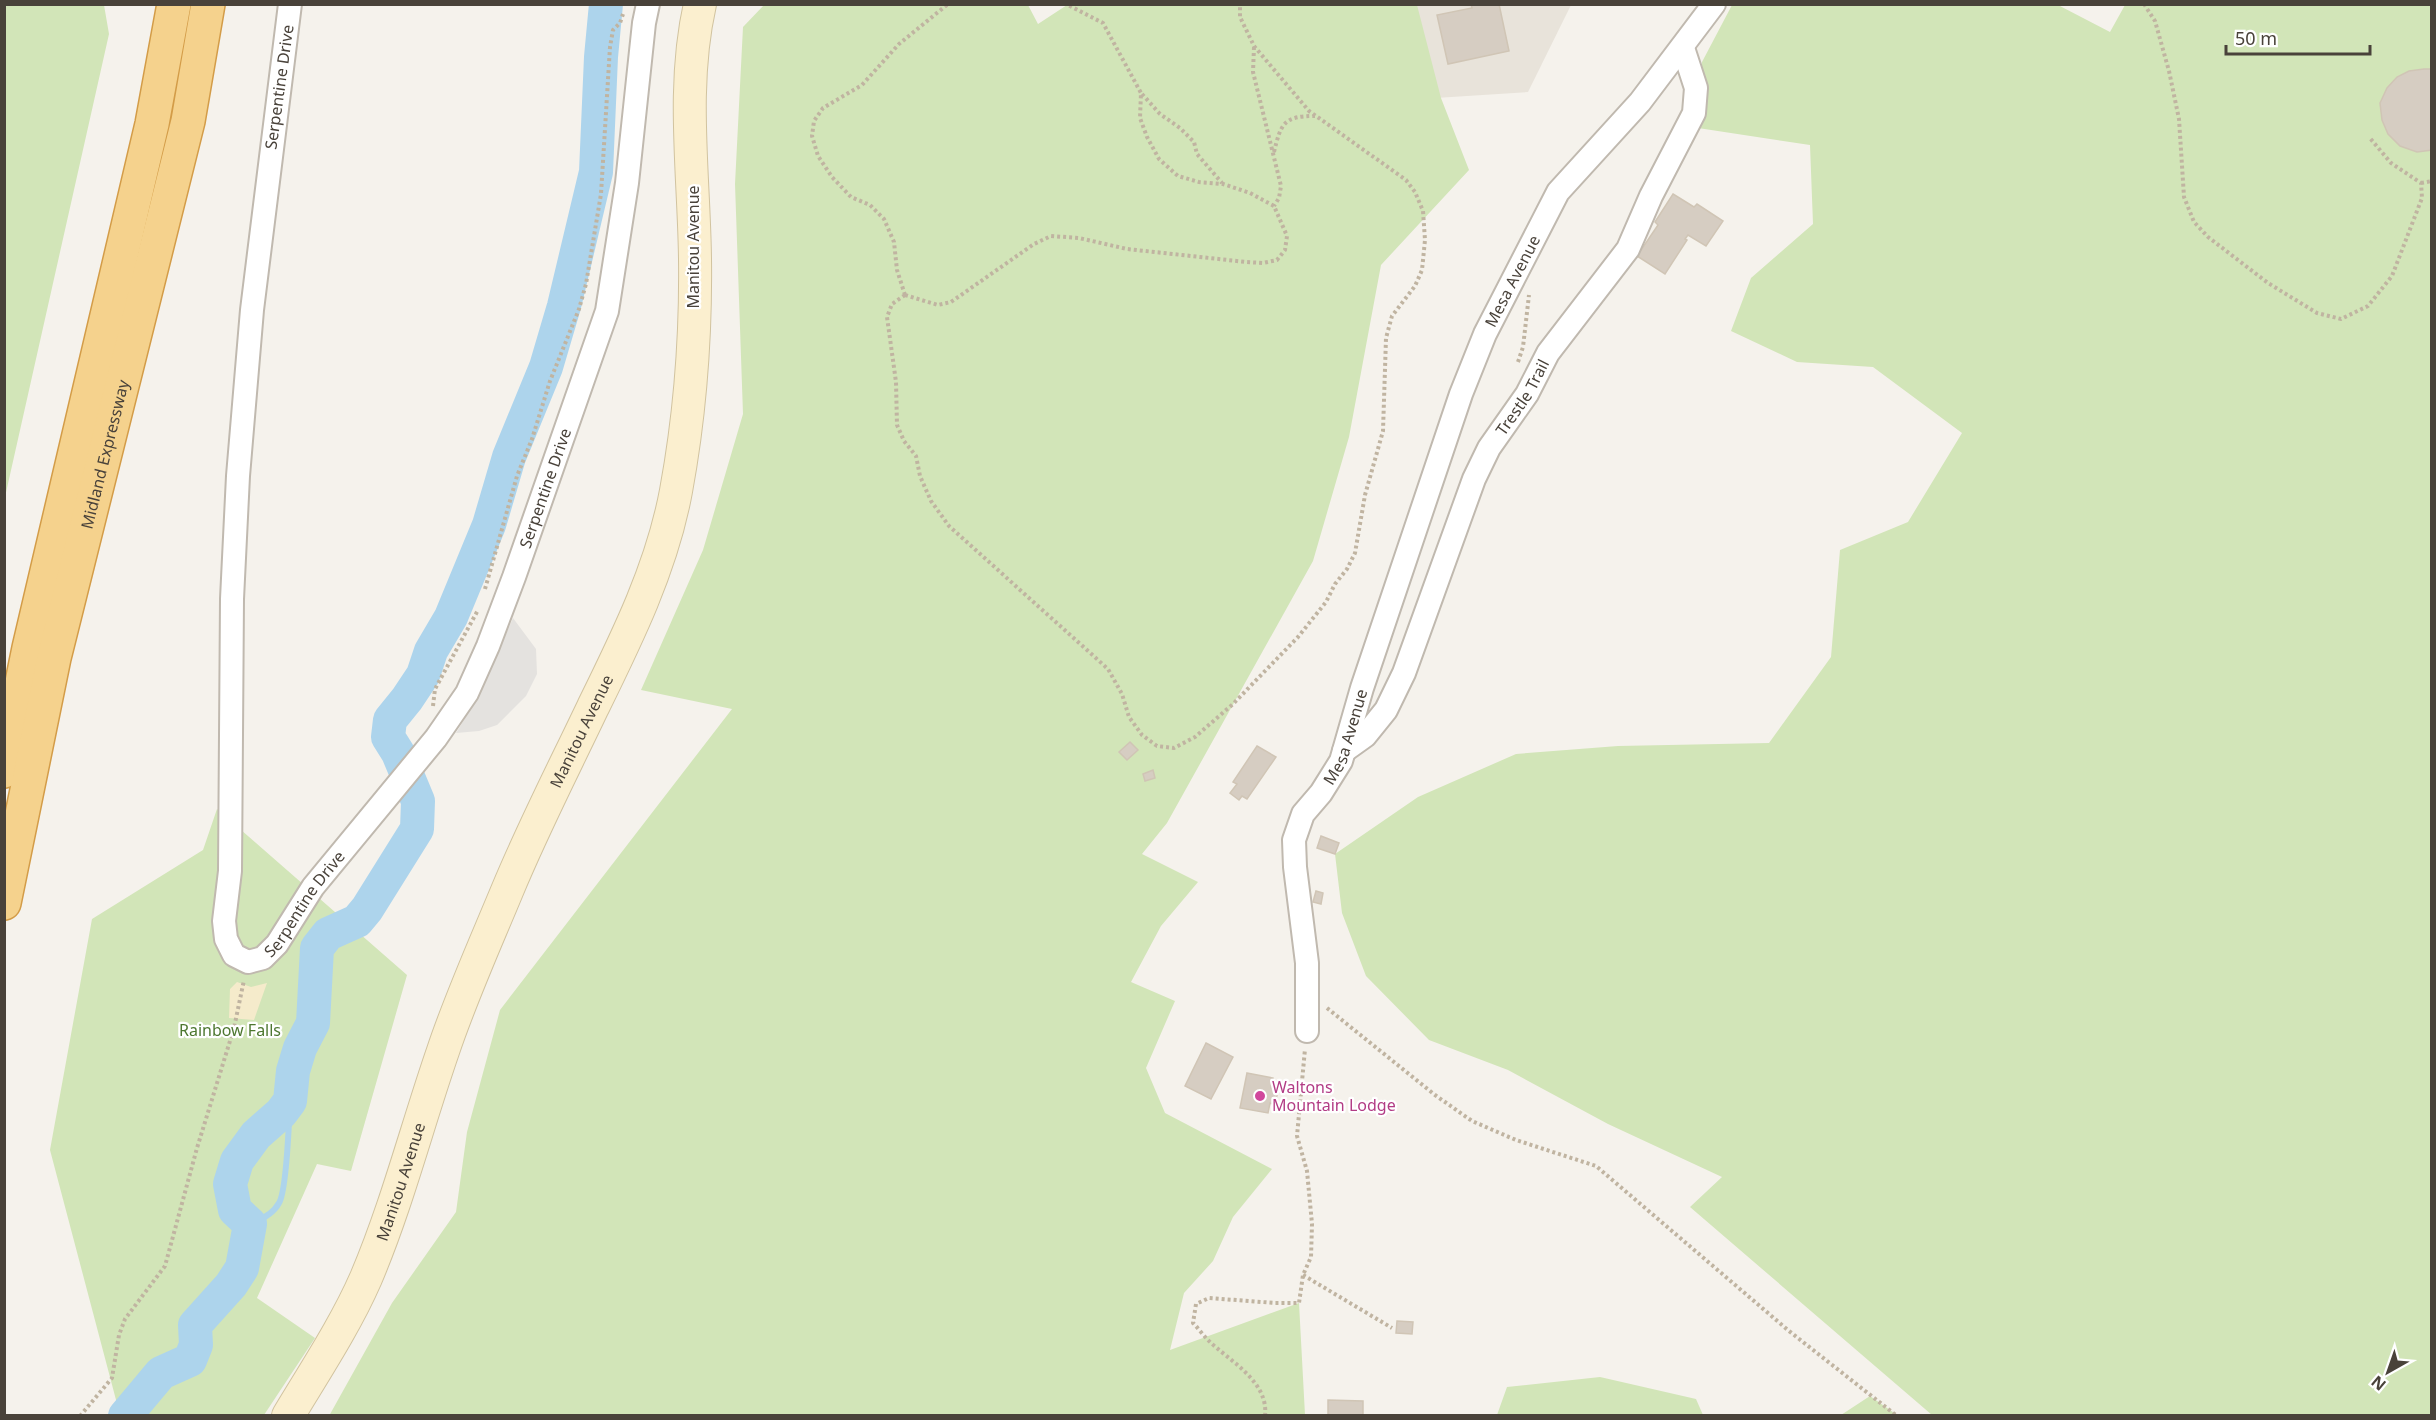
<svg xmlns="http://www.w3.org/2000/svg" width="2436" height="1420" viewBox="0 0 2436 1420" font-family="'Noto Sans',sans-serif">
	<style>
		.residential { fill: #e8e3da }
		.green { fill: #d2e5b8 }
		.sand { fill: #f5ebcb }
		.parking { fill: #e4e2df }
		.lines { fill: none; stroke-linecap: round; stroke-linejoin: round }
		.stream { stroke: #add4ec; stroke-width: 6 }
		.river { stroke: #add4ec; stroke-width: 34 }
		.building { fill: #d6cdc2; stroke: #d0c5b5; stroke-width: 1.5 }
		.minor-casing { stroke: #c0b9af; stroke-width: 26 }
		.secondary-casing { stroke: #d1c39f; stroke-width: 34 }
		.trunk-casing { stroke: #d39c48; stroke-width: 36 }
		.path { stroke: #c0b4a1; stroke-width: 4; stroke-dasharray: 3 3; stroke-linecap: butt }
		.minor { stroke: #fff; stroke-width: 22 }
		.secondary { stroke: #fbefcf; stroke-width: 32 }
		.trunk { stroke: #f5d28d; stroke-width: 33 }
		.hotel-dot { fill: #d1479c; stroke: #fff; stroke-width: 2 }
		.labels { text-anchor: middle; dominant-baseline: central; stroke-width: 4.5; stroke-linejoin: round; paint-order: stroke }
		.street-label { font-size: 16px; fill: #49423a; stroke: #fff }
		.park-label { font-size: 16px; fill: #4d7730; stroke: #fff }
		.hotel-label { font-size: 16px; fill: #b23c85; stroke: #fff; text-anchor: start }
	</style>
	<rect width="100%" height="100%" fill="#f5f2ec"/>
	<path class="residential" d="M1347,5H1571L1528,92L1404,100Z"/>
	<path class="green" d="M5,4L104,5L109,34L5,497Z
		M765,4L1028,5L1038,24L1067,5H1417L1441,98L1469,170L1381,265L1349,437L1313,561L1167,823L1142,854L1198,882L1161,926L1131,982L1175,1001L1146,1068L1165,1113L1272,1169L1233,1217L1213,1261L1184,1293L1170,1350L1299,1303L1305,1415L329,1416L392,1303L456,1212L467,1132L500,1010L732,709L641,690L703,550L743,414L735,184L743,27Z
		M1732,5H2058L2110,32L2125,5H2431V1415H1932L1690,1207L1722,1177L1608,1124L1508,1070L1429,1040L1366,976L1342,913L1335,854L1418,797L1516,754L1618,746L1769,743L1831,657L1840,550L1908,522L1962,433L1873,367L1797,362L1731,331L1751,278L1813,224L1810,145L1698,128L1702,62Z
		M217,809L407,975L351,1171L317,1164L257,1298L315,1338L264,1415H120L50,1150L92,919L203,850Z
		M1600,1377L1696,1399L1703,1415H1497L1507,1387Z
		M1870,1396L1897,1415H1841Z"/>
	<path class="sand" d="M237,982L251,987L267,983L254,1020L229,1018L230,989Z"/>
	<path class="parking" d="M513,618L536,649L537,674L526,696L497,725L479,731L456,733L481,692Z"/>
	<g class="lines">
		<path class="stream" d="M250,1224C261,1220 273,1214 279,1203C287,1190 289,1120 290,1101"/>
		<path class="river" d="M125,1416L161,1373L190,1360L196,1345L195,1325L231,1285L242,1268L250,1224L235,1210L230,1184L237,1161L256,1135L281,1113L290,1101L293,1071L300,1048L313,1023L317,948L328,934L357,921L367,909L417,829L418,801L398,753L388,737L390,720L407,699L423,675L431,651L451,617L489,525L509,457L546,367L564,306L596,172L601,57L606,4"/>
	</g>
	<path class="building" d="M1471,4H1499L1509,51L1448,64L1437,15L1472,8Z
		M2424,69H2432V150L2417,152L2400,146L2388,134L2382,120L2380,103L2387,88L2397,77L2409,71Z
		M1673,194L1694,207L1697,204L1723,221L1706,246L1688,235L1685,239L1687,240L1665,274L1637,256L1658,225L1655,222Z
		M1130,742L1138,750L1127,760L1119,752Z
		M1257,746L1276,757L1247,799L1242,796L1239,800L1230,793L1237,784L1233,782Z
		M1153,770L1155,778L1145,781L1143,774Z
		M1321,836L1339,843L1335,854L1317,848Z
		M1316,891L1323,893L1321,904L1313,902Z
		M1206,1043L1233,1057L1211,1099L1185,1086Z
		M1247,1073L1273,1078L1271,1088L1278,1090L1275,1105L1270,1103L1268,1113L1240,1108Z
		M1397,1321L1413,1322L1412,1334L1396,1333Z
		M1328,1400L1363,1401V1416H1328Z"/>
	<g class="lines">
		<defs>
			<g id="minor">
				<path id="s1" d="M290,4L252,310L238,476L232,599L230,871L224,921L226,939L234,955L248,962L263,958L277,944L313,887L436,738L467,693L488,646L514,577L607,311L627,183L644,23L648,4"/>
				<path id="s2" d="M1344,751L1365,736L1386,710L1404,673L1474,479L1489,448L1527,394L1548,353L1628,249L1651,196L1694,113L1696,88L1683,48"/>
				<path id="s3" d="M1307,1031V963L1295,867L1294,840L1303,814L1321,793L1341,761L1362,688L1461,394L1485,334L1558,192L1640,102L1714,4"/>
			</g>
			<g id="secondary">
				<path id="s4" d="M288,1416C315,1371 345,1326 366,1278C397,1205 417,1126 443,1051C461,997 485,944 507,891C533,828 564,768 593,707C627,638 662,567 676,491C690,415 696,336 695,259C694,174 681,88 700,4"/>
			</g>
			<g id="trunk">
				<path d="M4,771L29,648L152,124L174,4"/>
				<path id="s5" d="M4,903L54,658L188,121L208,4"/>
			</g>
		</defs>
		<use href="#minor" class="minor-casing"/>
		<use href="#secondary" class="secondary-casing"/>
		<use href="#trunk" class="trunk-casing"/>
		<path class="path" d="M2144,4L2155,21L2169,71L2179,119L2184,197L2194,222L2208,237L2268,283L2317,313L2341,319L2368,306L2392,276L2422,198L2421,183L2391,163L2369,137
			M1254,47L1253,72L1281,186L1279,198L1274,206
			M1142,94L1160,114L1180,128L1194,142L1197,154L1222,183
			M1274,152C1281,123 1284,116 1315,116
			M2421,183L2432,181
			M905,295L892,304L887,317L896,382L897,425L904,441L916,456L920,476L931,501L949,526L1108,669L1122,694L1129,717L1142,735L1157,746L1174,748L1195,737L1233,704L1298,637L1326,602L1335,584L1347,569L1355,553L1365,495L1383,431L1386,338L1392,316L1415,286L1422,270L1425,240L1423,211L1415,192L1406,180L1309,111L1254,46L1240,17V4
			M905,295L938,305L951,302L1034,244L1051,236L1079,238L1127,249L1246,262L1263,263L1277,260L1285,250L1287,236L1274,206L1250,193L1223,184L1199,182L1178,176L1159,159L1147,137L1140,118L1141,93L1103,23L1066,4
			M905,295L897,270L894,242L884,219L870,205L851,197L832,177L818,156L812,136L814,121L823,108L862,85L899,44L948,4
			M1518,362L1523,347L1529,295
			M485,589L517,476L532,439L550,381L579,309L586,284L601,194L610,47L613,30L620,23L623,14
			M433,706L435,689L478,610
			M1327,1008L1435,1095L1472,1121L1516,1140L1596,1166L1789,1331L1897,1416
			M1303,1275L1392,1328
			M80,1416L112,1378L119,1335L125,1319L165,1266L197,1148L234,1028L244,980
			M1265,1416C1269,1381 1229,1361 1208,1340C1203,1335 1198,1328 1193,1323L1196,1304L1209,1298L1275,1303H1299L1303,1275L1311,1257L1312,1224L1307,1171L1297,1136L1305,1049"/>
		<use href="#minor" class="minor"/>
		<use href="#secondary" class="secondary"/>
		<use href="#trunk" class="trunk"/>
	</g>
	<circle class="hotel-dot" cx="1260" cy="1096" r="6"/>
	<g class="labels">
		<g class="street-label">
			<text transform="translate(279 87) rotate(-82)">Serpentine Drive</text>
			<text transform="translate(693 247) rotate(-90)">Manitou Avenue</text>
			<text stroke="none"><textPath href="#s3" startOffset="795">Mesa Avenue</textPath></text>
			<text stroke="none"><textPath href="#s2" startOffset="402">Trestle Trail</textPath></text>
			<text stroke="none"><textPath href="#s5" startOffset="460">Midland Expressway</textPath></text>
			<text stroke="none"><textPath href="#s1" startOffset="1542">Serpentine Drive</textPath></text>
			<text stroke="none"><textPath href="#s4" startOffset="747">Manitou Avenue</textPath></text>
			<text stroke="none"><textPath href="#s3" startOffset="309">Mesa Avenue</textPath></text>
			<text stroke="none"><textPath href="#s1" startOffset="1056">Serpentine Drive</textPath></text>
			<text stroke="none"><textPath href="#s4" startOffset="261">Manitou Avenue</textPath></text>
		</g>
		<g class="park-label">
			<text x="230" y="1030">Rainbow Falls</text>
		</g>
		<g class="hotel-label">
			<text x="1272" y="1087">Waltons<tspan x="1272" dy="18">Mountain Lodge</tspan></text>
		</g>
	</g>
	<rect width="2436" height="1420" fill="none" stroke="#49423a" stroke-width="12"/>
	<g transform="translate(2388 1372) rotate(220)" stroke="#ffffff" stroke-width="4.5" paint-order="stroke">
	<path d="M0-4.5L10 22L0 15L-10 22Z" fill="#49423a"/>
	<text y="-9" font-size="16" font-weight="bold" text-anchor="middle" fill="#49423a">N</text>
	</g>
	<path d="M2226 45v9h144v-9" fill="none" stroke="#49423a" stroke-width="3"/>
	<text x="2235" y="45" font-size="18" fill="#49423a" stroke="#ffffff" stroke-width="4.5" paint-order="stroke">50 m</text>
</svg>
